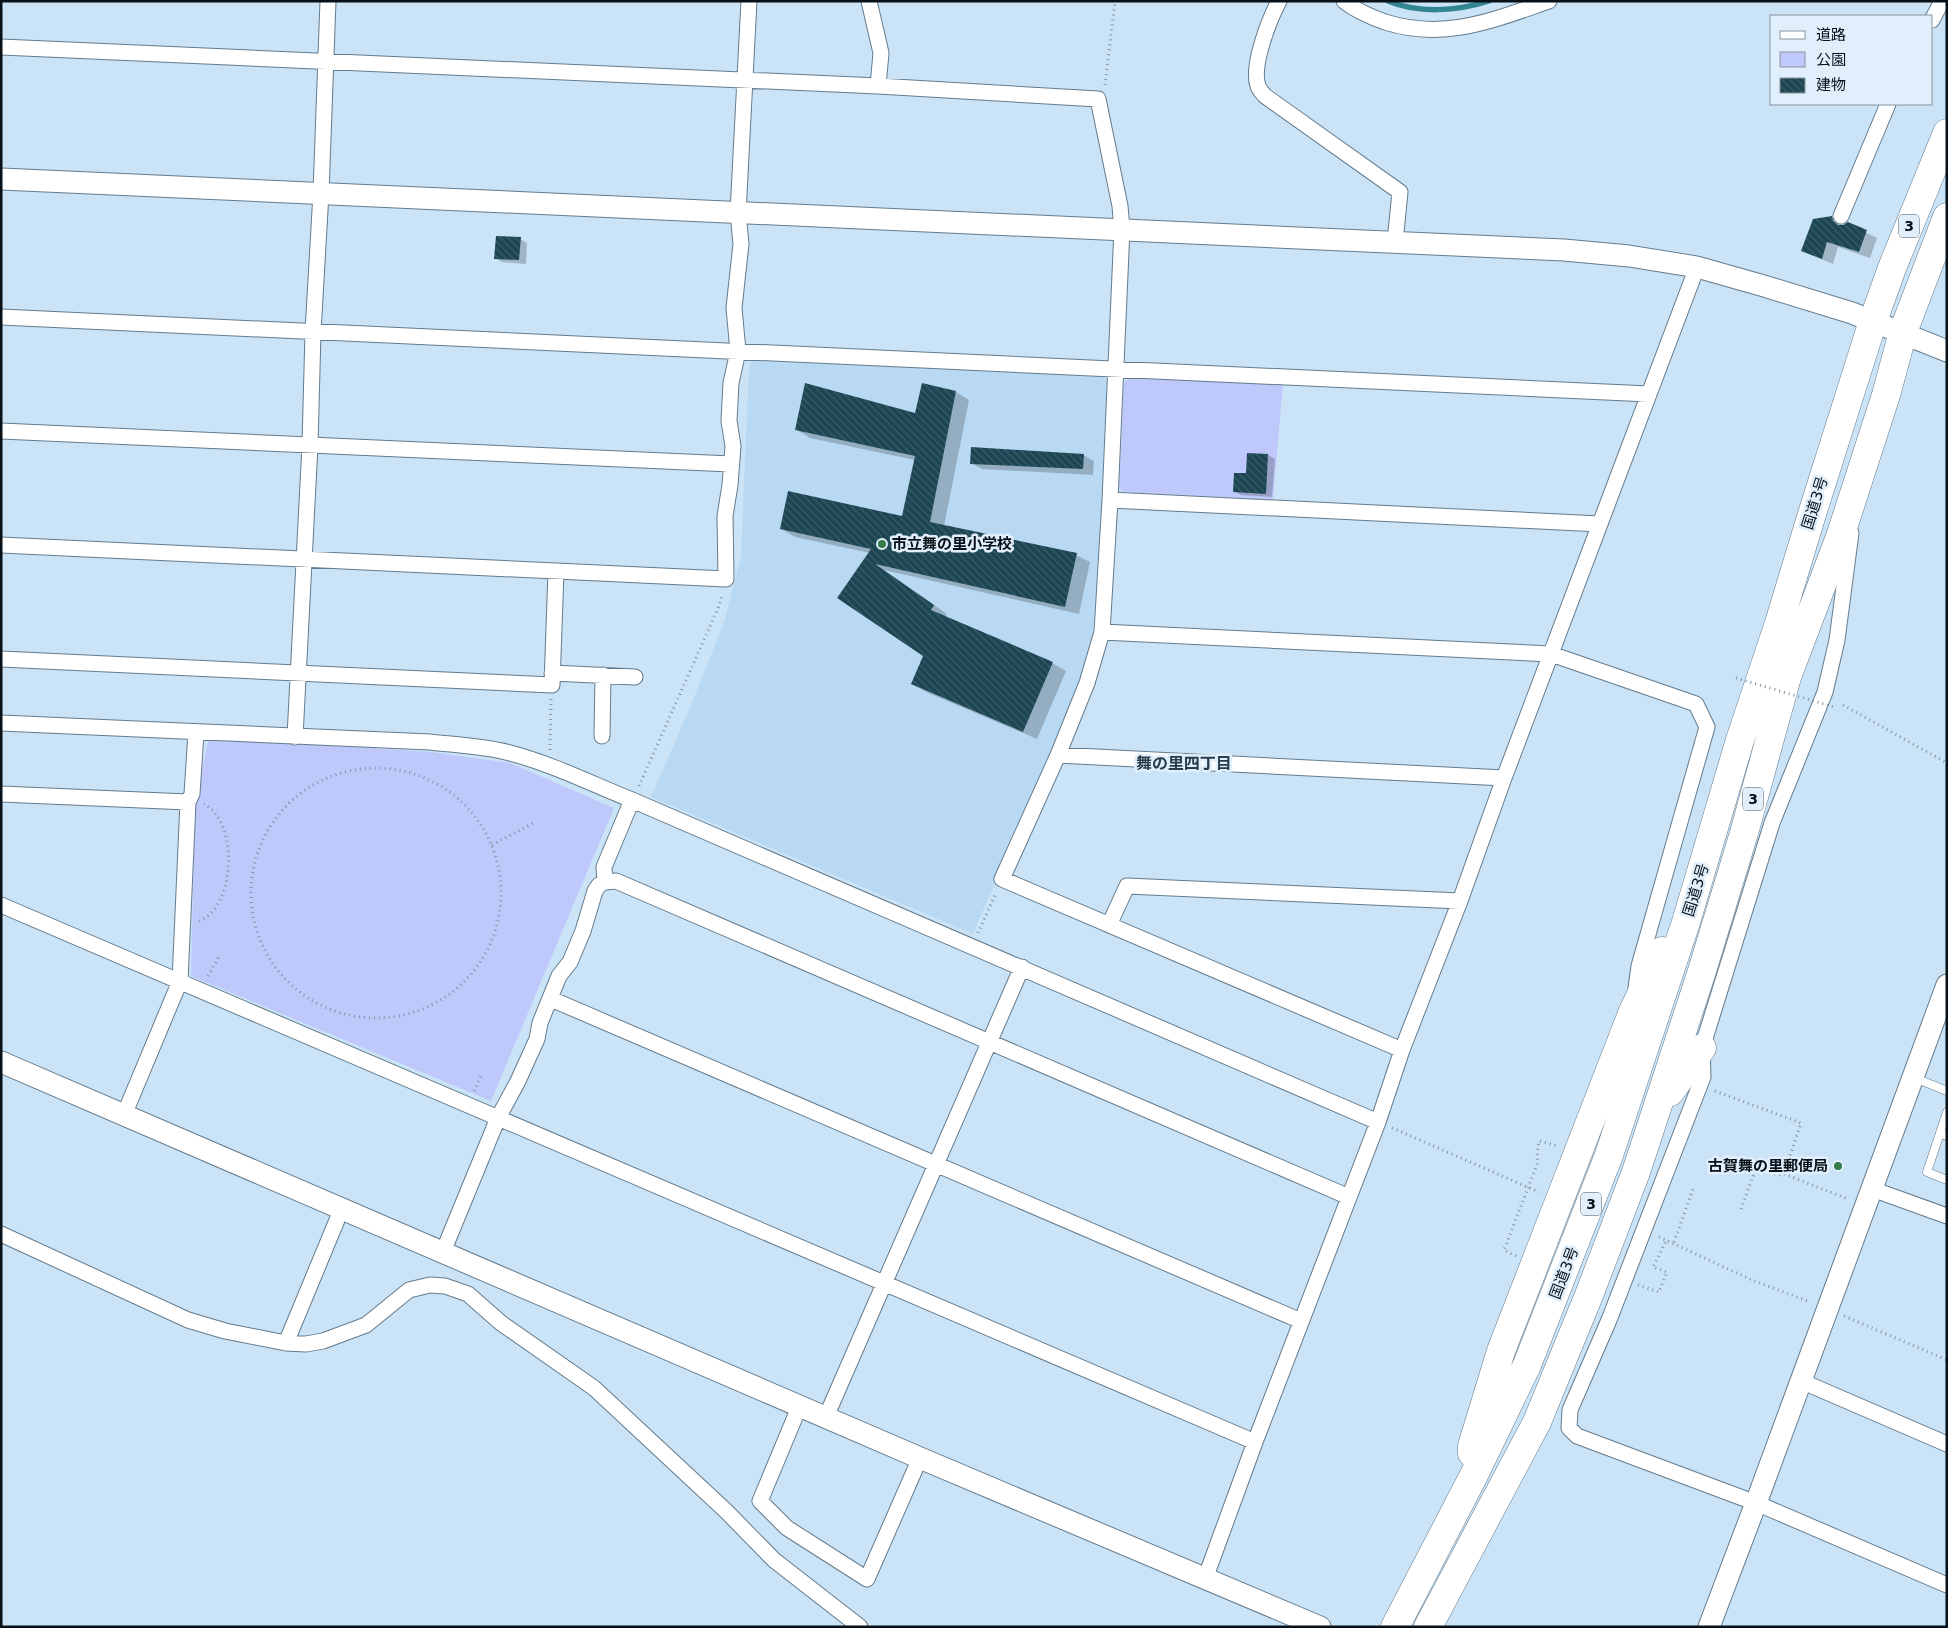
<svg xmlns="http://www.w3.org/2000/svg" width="1948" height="1628" viewBox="0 0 1948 1628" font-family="'DejaVu Sans','Noto Sans JP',sans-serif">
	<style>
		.built { fill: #b9d9f2 }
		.green { fill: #bfc8fb }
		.shadow { fill: #0003 }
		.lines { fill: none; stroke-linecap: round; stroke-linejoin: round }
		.stream { stroke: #338690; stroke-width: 5.5 }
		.building { fill: url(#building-back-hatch) }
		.lane-casing { stroke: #647b8c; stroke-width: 9 }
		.street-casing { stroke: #647b8c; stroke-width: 17 }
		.secondary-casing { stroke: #647b8c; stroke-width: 23 }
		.highway-casing { stroke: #647b8c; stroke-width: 29 }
		.path { stroke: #8194a3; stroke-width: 3; stroke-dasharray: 1 4; stroke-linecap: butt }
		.lane { stroke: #fff; stroke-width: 8 }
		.street { stroke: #fff; stroke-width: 15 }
		.secondary { stroke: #fff; stroke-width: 21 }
		.highway { stroke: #fff; stroke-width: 28 }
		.path-bridge { stroke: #8194a3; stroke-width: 3; stroke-dasharray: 1 4; stroke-linecap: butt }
		.poi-dot { fill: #337c49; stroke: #e0effb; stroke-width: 2 }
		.labels { text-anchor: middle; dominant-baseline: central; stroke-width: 5; stroke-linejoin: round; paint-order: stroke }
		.shield { fill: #e0effb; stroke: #49545b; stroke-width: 1 }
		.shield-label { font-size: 14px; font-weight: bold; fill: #081117 }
		.street-label { font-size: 15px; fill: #081117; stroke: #e0effb }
		.poi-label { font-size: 15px; font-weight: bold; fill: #081117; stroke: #e0effb; text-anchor: start }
		.neighbourhood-label { font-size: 16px; font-weight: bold; fill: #283d4c; stroke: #e0effb }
	</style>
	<defs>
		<pattern id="building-back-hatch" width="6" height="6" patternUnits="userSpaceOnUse" patternTransform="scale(1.25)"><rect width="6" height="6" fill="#1c4653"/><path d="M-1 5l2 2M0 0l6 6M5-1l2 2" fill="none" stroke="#3b5d67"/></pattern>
	</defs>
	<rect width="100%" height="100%" fill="#cae3f7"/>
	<path class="built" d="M759,360L1102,376L1108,382L1096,618L1090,646L1072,700L973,934L651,797L691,705L724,622L741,557L749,365L753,361Z"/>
	<path class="green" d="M1131,377L1283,383L1273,500L1123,492L1119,488L1124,382Z
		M209,737L431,752L510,763L614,808L491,1101L191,976L195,804Z"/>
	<path class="shadow" d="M1832,217L1842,223L1843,226L1848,224L1877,238L1870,258L1838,247L1833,264L1802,251Z
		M520,239L527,243L526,264L502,262L496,258Z
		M956,392L969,400L944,526L1076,555L1090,562L1079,614L884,570L947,614L945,617L1052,663L1066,671L1037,739L926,692L912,684L924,656L839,597L870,553L795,537L781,529L903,518L915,460L810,438L797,430L916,415Z
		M1083,455L1094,461L1093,475L982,469L971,463Z
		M1268,455L1275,459L1272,497L1241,495L1234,491L1247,475Z"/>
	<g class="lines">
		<path class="stream" d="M1388,1C1419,14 1458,11 1489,1"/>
	</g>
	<path class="building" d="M1832,216L1833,221L1838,225H1843L1848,222L1867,230L1859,252L1827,242L1822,259L1801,251L1813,219Z
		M496,236L521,237L519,260L494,259Z
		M805,383L915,413L922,383L956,391L930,522L1077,553L1065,607L875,564L934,605L931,610L1053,662L1023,732L911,684L923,656L837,598L871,549L780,529L788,491L902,516L915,456L795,430Z
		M971,447L1084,454L1083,469L970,464Z
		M1247,453L1268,454L1266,494L1233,492L1234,473H1246Z"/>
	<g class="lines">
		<defs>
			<path id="lane" d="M1915,1078L1947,1091
				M1947,1112L1940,1133L1947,1136
				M1940,1133L1927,1172L1947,1180"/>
			<path id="street" d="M869,1L881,53L878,86
				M1279,1C1269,20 1251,66 1258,86C1259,90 1263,93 1265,96L1400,192L1395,242
				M1344,1C1356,11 1371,17 1385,22C1445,41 1493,20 1549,1
				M1932,20L1942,1
				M1,47L878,86L1098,99L1120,206L1122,229L1110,500L1102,632L1087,683L1058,755L1002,879L1402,1050
				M1841,216L1888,104
				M1,317L1649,394
				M1,431L731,464
				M1110,500L1600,524
				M1851,533L1837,640L1825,692L1772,823L1702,1048L1703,1077L1609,1320L1570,1410L1569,1428L1577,1436L1756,1503L1947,1585
				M1,545L726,579L725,516L730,485L733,446L729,421L731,383L738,351L734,308L741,244L738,213L749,1
				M1102,632L1551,654L1696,704L1707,727L1639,966L1636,988
				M1,659L552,685L556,571
				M552,673L635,677
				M1,723L430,742C456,745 484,746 510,753C552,764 592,784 632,800L1378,1122
				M602,736L603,675
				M295,737L310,445L313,332L321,193L328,1
				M1058,755L1504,778
				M1,794L188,802
				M605,882L604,867L632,800
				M1,905L1255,1442
				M1109,925L1127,886L1460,901
				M551,999L1301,1321
				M124,1115L180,981L188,802L192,794L196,733
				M1872,1189L1947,1216
				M1,1234L188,1320L225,1331L286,1343L306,1344L323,1341L366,1325L409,1290L430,1285L445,1286L468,1294L501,1323L594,1388L726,1511L774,1560L860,1627
				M443,1252L498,1118L518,1081L537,1039L540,1023L559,976L570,962L583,931L595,891L599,885L605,882L616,881L1349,1197
				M286,1343L342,1208
				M1801,1381L1947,1444
				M800,1405L760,1501L787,1528L867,1579L920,1458
				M826,1417L1022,967
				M1205,1579L1255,1442L1378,1122L1402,1050L1460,901L1504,778L1697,267"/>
			<path id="secondary" d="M1,179L1564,250L1629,256L1697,267L1764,286L1852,313L1947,351
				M1,1062L920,1458L1320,1627
				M1709,1627L1756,1503L1947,985"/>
			<path id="highway" d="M1670,1092L1702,1048
				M1472,1453V1446L1501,1351L1633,1011L1662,951
				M1395,1627L1473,1477L1527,1365L1609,1155L1686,922L1740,740L1779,623L1812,514L1873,321L1892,268L1947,133
				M1428,1627L1537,1422L1589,1295L1636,1172L1701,974L1744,833L1787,677L1840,537L1886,395L1903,332L1947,217"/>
		</defs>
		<use href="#lane" class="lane-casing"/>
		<use href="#street" class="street-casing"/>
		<use href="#secondary" class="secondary-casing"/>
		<use href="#highway" class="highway-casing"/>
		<path class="path" d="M1105,85L1115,1
			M1843,705L1947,763
			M550,750L551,699
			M251 893a125 125 0 1 1 250 0a125 125 0 1 1-250 0Z
			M639,786L719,606L722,595
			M492,845L533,823
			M199,921C236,907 239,822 204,804
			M978,933L996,893
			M208,976L220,955
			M474,1091L481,1076
			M1715,1091L1801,1123L1784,1174
			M1392,1128L1539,1192
			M1741,1209L1755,1171L1779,1175L1784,1174L1848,1199
			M1659,1237L1752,1280L1810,1302
			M1674,1242L1693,1189
			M1516,1256L1504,1250L1538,1162L1537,1153L1539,1141L1558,1146
			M1638,1285L1659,1292L1667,1272L1653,1267L1667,1239
			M1844,1316L1947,1360"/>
		<use href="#lane" class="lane"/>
		<use href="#street" class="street"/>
		<use href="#secondary" class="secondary"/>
		<use href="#highway" class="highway"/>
		<path class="path-bridge" d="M1736,678L1834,707"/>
	</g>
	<g class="poi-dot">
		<circle cx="882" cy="544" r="5"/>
		<circle cx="1838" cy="1166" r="5"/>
	</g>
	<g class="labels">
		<g class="shield">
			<rect x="1899" y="214.5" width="20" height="23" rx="4"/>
			<rect x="1743" y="787.5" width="20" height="23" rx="4"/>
			<rect x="1581" y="1192.5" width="20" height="23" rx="4"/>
		</g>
		<g class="shield-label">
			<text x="1909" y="226">3</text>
			<text x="1753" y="799">3</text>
			<text x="1591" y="1204">3</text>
		</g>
		<g class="street-label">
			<text transform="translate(1815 503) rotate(-73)">国道3号</text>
			<text transform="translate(1696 890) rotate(-73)">国道3号</text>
			<text transform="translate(1564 1273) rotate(-69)">国道3号</text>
		</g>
		<g class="poi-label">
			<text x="892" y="544">市立舞の里小学校</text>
			<text x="1828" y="1166" text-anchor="end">古賀舞の里郵便局</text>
		</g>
		<g class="neighbourhood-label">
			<text x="1184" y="763">舞の里四丁目</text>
		</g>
	</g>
	<rect width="1948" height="1628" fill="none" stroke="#081117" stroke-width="5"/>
	<rect x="1770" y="15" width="162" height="90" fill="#e0effb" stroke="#8a96a0"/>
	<rect x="1780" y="31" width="25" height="8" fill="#ffffff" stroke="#8a96a0"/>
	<text x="1816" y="40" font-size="15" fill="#081117">道路</text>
	<rect x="1780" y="52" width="25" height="15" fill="#bfc8fb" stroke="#8a96a0"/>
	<text x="1816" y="65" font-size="15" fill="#081117">公園</text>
	<rect x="1780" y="78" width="25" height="15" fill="url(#building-back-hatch)" stroke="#8a96a0"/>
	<text x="1816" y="90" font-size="15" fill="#081117">建物</text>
</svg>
